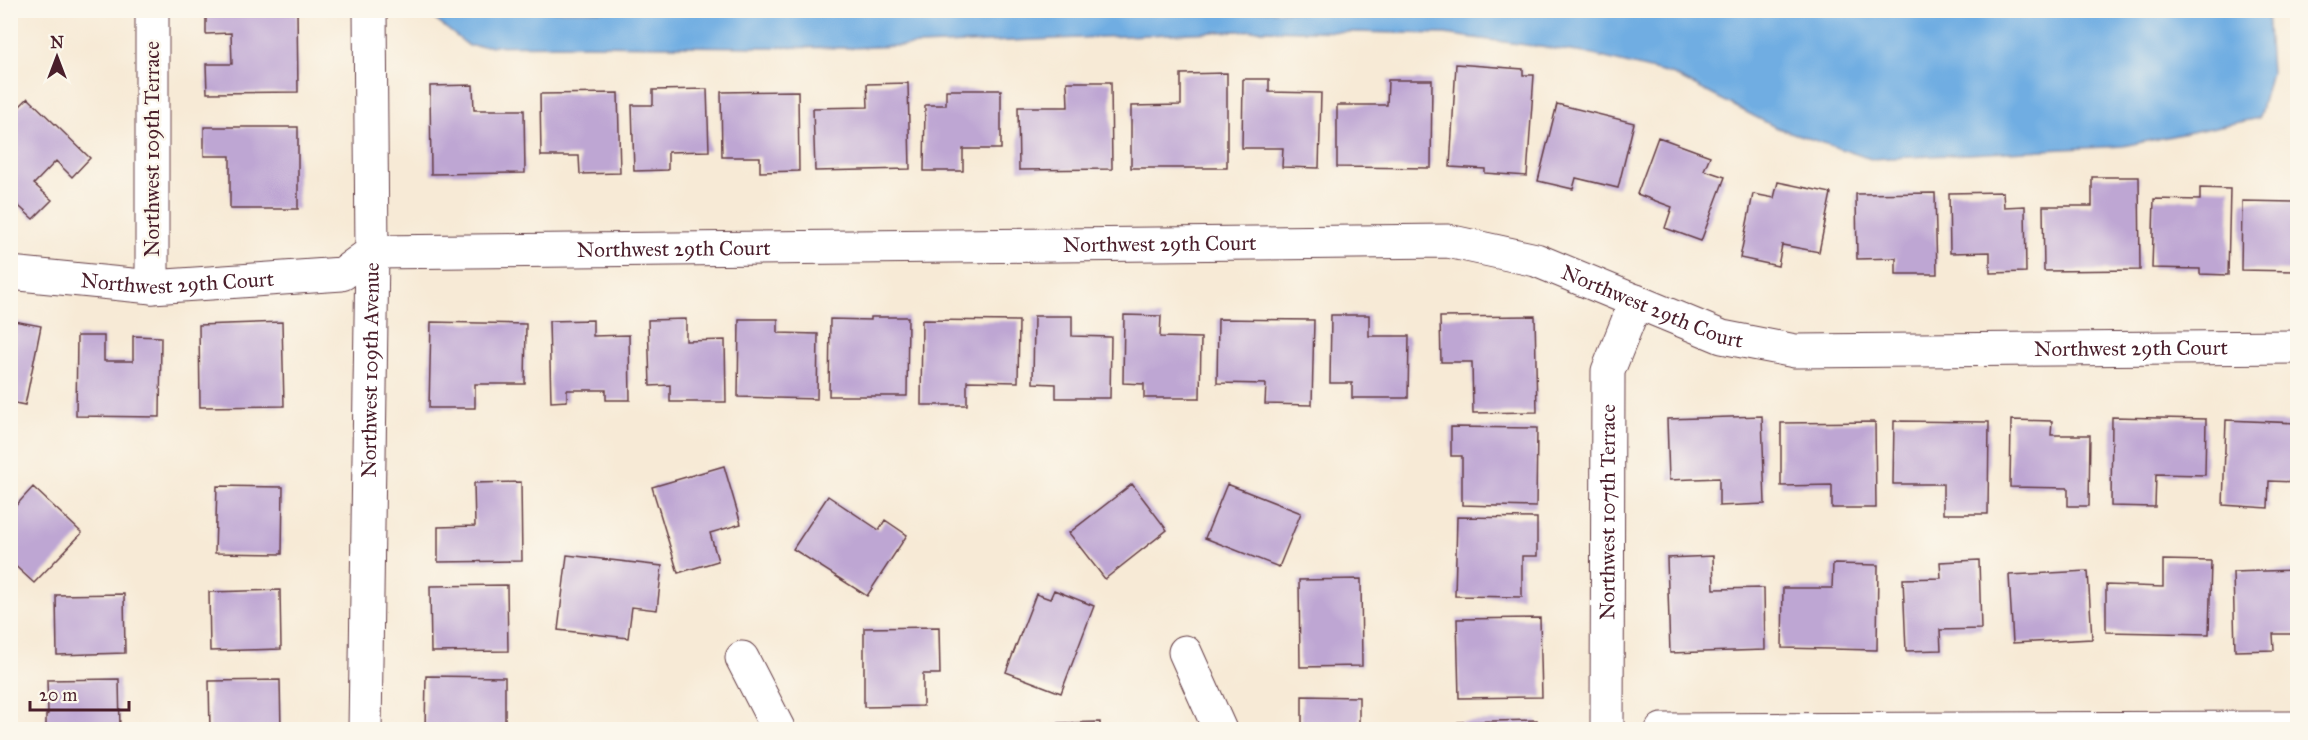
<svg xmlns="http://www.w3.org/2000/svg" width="2308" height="740" viewBox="0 0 2308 740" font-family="'IM FELL Great Primer',serif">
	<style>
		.water { fill: #70ade2; stroke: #5d6686; stroke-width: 1.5 }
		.building { fill: #bea6d3 }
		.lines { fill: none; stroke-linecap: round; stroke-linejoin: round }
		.street-casing { stroke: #643d45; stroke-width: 35 }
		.street { stroke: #fff; stroke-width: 33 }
		.labels { text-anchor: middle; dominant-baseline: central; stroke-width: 5; stroke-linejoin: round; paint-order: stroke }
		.street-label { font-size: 21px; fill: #4a1f2b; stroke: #fbf7ec }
	</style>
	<rect width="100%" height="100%" fill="#fbf7ec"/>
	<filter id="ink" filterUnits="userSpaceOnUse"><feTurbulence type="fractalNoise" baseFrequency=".0167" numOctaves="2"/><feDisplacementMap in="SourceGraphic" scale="12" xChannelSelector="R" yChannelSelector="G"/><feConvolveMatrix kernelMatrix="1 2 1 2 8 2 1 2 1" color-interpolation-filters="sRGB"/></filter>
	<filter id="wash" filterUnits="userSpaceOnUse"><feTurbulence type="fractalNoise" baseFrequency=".008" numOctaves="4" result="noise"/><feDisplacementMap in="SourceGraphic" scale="24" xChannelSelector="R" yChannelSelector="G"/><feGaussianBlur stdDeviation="1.35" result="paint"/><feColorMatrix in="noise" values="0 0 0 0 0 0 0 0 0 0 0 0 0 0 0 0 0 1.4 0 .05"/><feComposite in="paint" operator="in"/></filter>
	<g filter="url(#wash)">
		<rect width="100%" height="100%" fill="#f7ead6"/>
		<path class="water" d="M2267,11L2271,72L2259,118L2123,146L1871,159L1775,127L1674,75L1585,53L1445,34L1262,30L851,48L583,45L469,46L424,11Z"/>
		<g id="blocks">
			<path class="building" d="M206,10H297L298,92L207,93L206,64H232L231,33L206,34Z
				M1456,64L1523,69V75H1534L1527,176L1485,173V169L1450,167Z
				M1227,73V168H1131V106L1181,105V74Z
				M1243,79H1269V92L1321,93L1319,168L1282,167L1283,148H1242Z
				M1388,80H1432L1431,168L1337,167V105H1387Z
				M1067,82H1111L1112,169L1019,170L1018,107H1068Z
				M908,83L910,169L815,171L813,108L868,107L867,84Z
				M473,85L474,110H524L525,173L431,174L430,86Z
				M707,89L709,151L668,152V170L634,171L632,105H653V90Z
				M946,90H1001V149H963V171H924L925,105H946Z
				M798,91L799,171L760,172V157H722L721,92Z
				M618,93L620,173L580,174L579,156H541L540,94Z
				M28,98L90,158L72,177L56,161L34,184L52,200L33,219L10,198V116Z
				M1557,104L1634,123L1618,188L1576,178L1573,189L1538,181Z
				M204,127H298V209H230V156H204Z
				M1658,137L1710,156L1704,170L1725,177L1701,241L1665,228L1672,207L1637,194Z
				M2092,177H2139L2140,270L2044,271L2043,206H2092Z
				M1778,182L1831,193L1819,252L1782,245L1778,266L1740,258L1753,194L1774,198Z
				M2200,188L2230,189L2228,275L2200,274V269L2152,268L2154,199L2200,200Z
				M2003,192L2004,207L2025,206L2026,272L1990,273V252L1950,253L1949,193Z
				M1935,193L1937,274H1896V258L1857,259L1856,194Z
				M2296,198H2298V271L2241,270L2242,201L2295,202Z
				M1124,315L1161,316L1160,337L1201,338L1200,398H1144V384L1123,383Z
				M1331,315H1369V336H1409L1408,398H1352V383H1330Z
				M1034,316H1072V336L1111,337L1110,398H1056V384L1033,383Z
				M1535,316L1537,412L1473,413L1472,362H1441L1440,317Z
				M871,317H908L907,396H829L830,319L871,320Z
				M686,319V341L725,340L726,402H670V385L650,386L648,320Z
				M739,319H778V333L818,334L817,399L738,397Z
				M1218,319L1314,320L1312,405L1265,404L1266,384L1217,383Z
				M593,320V336L629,335L630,400H606V390H567V401L551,402L549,321Z
				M922,320L1019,321L1018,382L967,381V405H921Z
				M14,321L41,326L25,405L10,402V338Z
				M282,322L284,406L200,407L199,325Z
				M431,322L526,324L525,384H475V408H429Z
				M77,336H104V361H133V336L161,337L160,417L76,416Z
				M1762,416L1765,504L1719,506V478L1669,480L1667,419Z
				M2112,417L2206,419L2205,475L2156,474L2155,507L2111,506Z
				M2011,420L2052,421L2051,435H2090L2089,506H2068V488L2010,487Z
				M2226,420L2298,423V482L2269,481L2268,508L2223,505Z
				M1894,421L1989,422L1988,514H1943V484H1893Z
				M1875,422L1876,508H1832V485L1781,486V423Z
				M1451,427L1537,428L1536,507L1462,505V456H1451Z
				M724,466L741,524L710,533L718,561L678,573L652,487Z
				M521,482L522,561L438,562V527L475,526L474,483Z
				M1132,484L1167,530L1105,579L1069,533Z
				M1227,484L1301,513L1279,567L1205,538Z
				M217,486L283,487L282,554L215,553Z
				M33,487L82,533L34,583L10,561V512Z
				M828,496L879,530L885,520L907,535L867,596L793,549Z
				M1457,517L1537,518V556H1522V597L1455,596Z
				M567,555L662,566L657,610L632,607L628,638L558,630Z
				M1713,556L1714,589L1764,588L1765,650L1670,653L1667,558Z
				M1979,560L1981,629L1940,630L1941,650L1906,651L1903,579L1941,578L1940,562Z
				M2163,560L2211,561L2209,634L2106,632V585L2163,587Z
				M1833,564L1878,565L1877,650L1782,648L1783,588H1832Z
				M2298,570V634H2273L2274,650L2235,651L2233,572Z
				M2088,571L2092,639L2013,643L2009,575Z
				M1361,579L1362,666L1300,667L1299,580Z
				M507,585L508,651L431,652L430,586Z
				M280,590L281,649L210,651L209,592Z
				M1054,590L1094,606L1061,693L1006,672L1036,594L1050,599Z
				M124,594L125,653L57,655L56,595Z
				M1540,618L1542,697L1459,698L1457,619Z
				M939,627L940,674H923V706L864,707V628Z
				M426,676L505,677V730H425Z
				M119,679L120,730H46V715L48,714L47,680Z
				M280,680L281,730H210L209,681Z
				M1302,696L1359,697V730H1302Z
				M1537,720V730H1458V722Z
				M1100,722V730H1059V723Z"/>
		</g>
	</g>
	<g filter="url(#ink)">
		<use href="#blocks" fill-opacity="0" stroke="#643d45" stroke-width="1.5"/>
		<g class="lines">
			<defs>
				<g id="street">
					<path d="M152,10V287"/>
					<path id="s1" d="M10,273L152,287L342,274L372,252L1448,241L1536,260L1722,337L1795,351L2298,347"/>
					<path d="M1185,652L1220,730"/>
					<path d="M742,658L779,730"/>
					<path id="s2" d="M365,730L372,252L370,10"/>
					<path id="s3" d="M1607,730L1608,371L1636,301"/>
					<path d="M1662,730L2298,728"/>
				</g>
			</defs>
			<use href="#street" class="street-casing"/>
			<use href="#street" class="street"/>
		</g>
	</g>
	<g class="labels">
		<g class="street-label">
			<text transform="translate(152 149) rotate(-90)">Northwest 109th Terrace</text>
			<text stroke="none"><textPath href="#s1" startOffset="1158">Northwest 29th Court</textPath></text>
			<text stroke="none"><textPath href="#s1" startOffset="672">Northwest 29th Court</textPath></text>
			<text stroke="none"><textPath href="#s1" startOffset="168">Northwest 29th Court</textPath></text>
			<text stroke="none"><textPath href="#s1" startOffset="1662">Northwest 29th Court</textPath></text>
			<text stroke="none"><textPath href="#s1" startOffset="2148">Northwest 29th Court</textPath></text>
			<text stroke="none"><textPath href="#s2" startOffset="360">Northwest 109th Avenue</textPath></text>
			<text stroke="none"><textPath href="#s3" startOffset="218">Northwest 107th Terrace</textPath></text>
		</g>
	</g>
	<rect width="2308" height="740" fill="none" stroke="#fbf7ec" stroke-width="36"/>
	<g transform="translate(57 57)" stroke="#fbf7ec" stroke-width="4.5" paint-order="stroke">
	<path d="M0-4.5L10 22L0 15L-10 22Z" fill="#4a1f2b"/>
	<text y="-9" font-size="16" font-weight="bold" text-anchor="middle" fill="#4a1f2b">N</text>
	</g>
	<path d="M30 701v9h99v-9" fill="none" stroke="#4a1f2b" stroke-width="3"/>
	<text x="39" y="701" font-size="18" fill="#4a1f2b" stroke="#fbf7ec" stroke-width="4.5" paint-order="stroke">20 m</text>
</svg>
